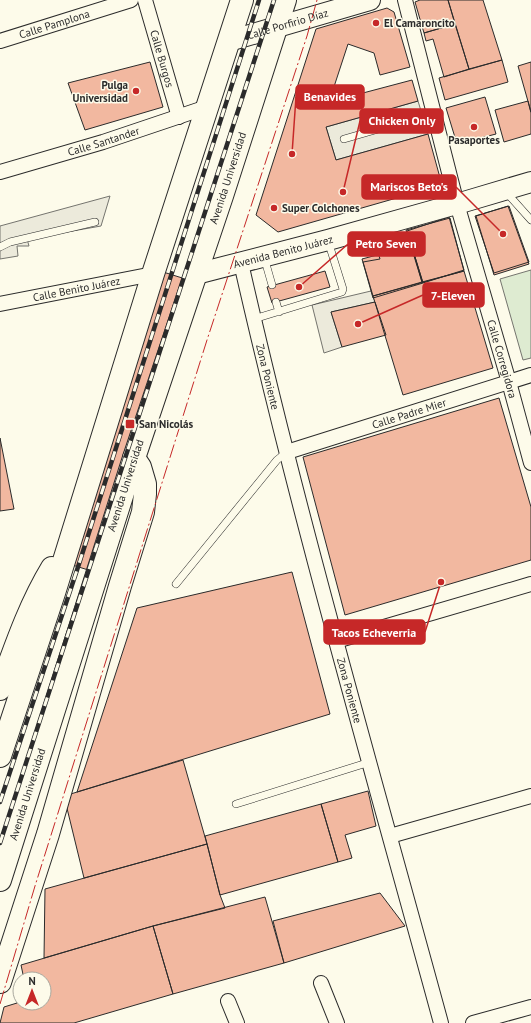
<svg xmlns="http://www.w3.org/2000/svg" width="531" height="1023" viewBox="0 0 531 1023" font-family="'PT Sans',sans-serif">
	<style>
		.green { fill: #deebd1; stroke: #74746e }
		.parking { fill: #eceadb; stroke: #74746e }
		.building { fill: #f2b8a0; stroke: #2b2b2b }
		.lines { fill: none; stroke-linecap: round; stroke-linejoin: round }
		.lane-casing { stroke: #2b2b2b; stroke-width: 8 }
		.street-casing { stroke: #2b2b2b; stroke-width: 16 }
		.secondary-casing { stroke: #2b2b2b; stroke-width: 22 }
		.highway-casing { stroke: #2b2b2b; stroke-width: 24 }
		.lane { stroke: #fdfbea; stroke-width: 7 }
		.street { stroke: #fdfbea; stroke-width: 14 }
		.secondary { stroke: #fdfbea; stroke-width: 20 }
		.highway { stroke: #fdfbea; stroke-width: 22 }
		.rail-casing { stroke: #2b2b2b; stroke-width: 4.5 }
		.rail { stroke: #fdfbea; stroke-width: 3; stroke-dasharray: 9; stroke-linecap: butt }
		.power { stroke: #c62828; stroke-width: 1; stroke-dasharray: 14 3 2 3; stroke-linecap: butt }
		.poi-dot { fill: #c62828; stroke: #fdfbea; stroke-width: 1.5 }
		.labels { text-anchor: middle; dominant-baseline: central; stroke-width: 3; stroke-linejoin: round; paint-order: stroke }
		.street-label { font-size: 11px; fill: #2b2b2b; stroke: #fdfbea }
		.poi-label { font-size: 11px; font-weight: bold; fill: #2b2b2b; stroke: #fdfbea; text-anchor: start }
		.leader { fill: none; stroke: #c62828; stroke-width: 1.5 }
		.callout-dot { fill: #c62828; stroke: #fdfbea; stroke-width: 1.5 }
		.callout { fill: #c62828; stroke: #c62828; stroke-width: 1.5 }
		.callout-label { font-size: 12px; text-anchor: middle; font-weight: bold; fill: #fff }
	</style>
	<rect width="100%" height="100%" fill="#fdfbea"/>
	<path class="green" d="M531,270V358L523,360L500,279Z"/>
	<path class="parking" d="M418,101L428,134L336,160L326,127Z
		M110,196L101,226L27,239L29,246H17L18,256L0,259V226Z
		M371,291L375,302L331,312L342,347L324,353L312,305Z"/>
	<path class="building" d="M420,0H448L455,24L424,33L415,2Z
		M448,0H483L502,60L469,69Z
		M387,8L394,12L410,67L380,75L374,53L348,44L329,102L412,80L418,101L326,127L336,160L428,134L442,185L278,232L256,215L316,29Z
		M455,24L469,69L444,77L433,39L426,41L424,33Z
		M502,60L508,82L445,100L439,78Z
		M150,62L163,107L85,130L68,83Z
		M531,62V112L518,66Z
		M485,97L496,134L457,144L446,108Z
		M528,101L531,113V134L504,142L495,110Z
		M508,206L529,264L494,275L476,216Z
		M509,206L529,262L494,273L475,216Z
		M449,217L464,270L423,283L407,231Z
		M450,218L464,271L422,282L406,230Z
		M393,244L394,253L412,247L422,282L373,296L363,262L380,259L377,249Z
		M394,244L396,249L411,244L423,283L373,298L362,259L377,255L376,249Z
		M160,271L195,282L101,574L66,563Z
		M325,271L330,287L272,303L267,287Z
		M464,271L493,368L403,395L373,296Z
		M375,302L386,335L342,347L331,312Z
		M499,398L531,507V560L345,615L303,457Z
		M0,438L14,509L0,511Z
		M292,572L330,714L77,792L137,608Z
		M183,760L207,844L84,878L64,796Z
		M368,791L376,826L345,835L352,858L338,862L321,804Z
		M321,804L338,862L220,895L205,836Z
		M207,844L220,895L225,908L153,926L44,958L45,889Z
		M380,893L405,926L284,963L273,921Z
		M265,897L284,963L173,994L153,926Z
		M153,926L173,994L74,1023H0L4,1007L17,1003V988L20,986V1003H44V979H24L21,965Z"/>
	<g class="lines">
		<defs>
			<path id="lane" d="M344,139L434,113
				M506,192L531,220
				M0,247L10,242L95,222
				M264,257L272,285
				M276,302L279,312
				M254,319L342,292L343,289L328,241
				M176,584L277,460L287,452
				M236,804L370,762"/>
			<g id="street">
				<path id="s1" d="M145,0L179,117"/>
				<path id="s2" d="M405,0L457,204L509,382L531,463"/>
				<path id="s3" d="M0,41L131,0"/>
				<path id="s4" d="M0,172L103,142L207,107"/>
				<path id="s5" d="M241,263C299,519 372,770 441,1023"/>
				<path id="s6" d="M0,304L153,274"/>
				<path id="s7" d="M287,452L531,375"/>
				<path d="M336,641L531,584"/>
				<path d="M390,836L531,796"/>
				<path d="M321,983L337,1023"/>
				<path d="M228,1001L237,1023"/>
				<path d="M473,1023L531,1007"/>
			</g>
			<g id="secondary">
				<path id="s8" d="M229,41L370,0"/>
				<path id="s9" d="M196,274L328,240L467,201L531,182"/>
			</g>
			<g id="highway">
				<path d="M0,689C15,648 29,606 52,568"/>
				<path d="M0,756L54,593L153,274L242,0"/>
				<path id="s10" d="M0,880L134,458L222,196L285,0"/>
				<path d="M0,982L48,834L120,586L143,512L145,494V484L140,467L134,458"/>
			</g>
		</defs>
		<use href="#lane" class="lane-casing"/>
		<use href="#street" class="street-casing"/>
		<use href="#secondary" class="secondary-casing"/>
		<use href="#highway" class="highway-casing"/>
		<use href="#lane" class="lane"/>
		<use href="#street" class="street"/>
		<use href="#secondary" class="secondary"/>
		<use href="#highway" class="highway"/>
		<defs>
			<path id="rail" d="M0,802L78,567L259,0
				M0,843L274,0"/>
		</defs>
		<use href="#rail" class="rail-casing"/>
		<use href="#rail" class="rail"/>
		<path class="power" d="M0,1004L35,886L207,340L307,36L317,0"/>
	</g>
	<g class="poi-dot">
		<circle cx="376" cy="23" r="4"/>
		<circle cx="136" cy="91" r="4"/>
		<circle cx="474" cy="127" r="4"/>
		<circle cx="274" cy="208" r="4"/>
		<rect x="125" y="419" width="10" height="10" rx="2"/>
	</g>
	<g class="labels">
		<g class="street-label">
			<text stroke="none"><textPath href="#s8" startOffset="61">Calle Porfirio Díaz</textPath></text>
			<text stroke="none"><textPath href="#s3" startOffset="57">Calle Pamplona</textPath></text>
			<text stroke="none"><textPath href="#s1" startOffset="61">Calle Burgos</textPath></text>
			<text stroke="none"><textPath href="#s4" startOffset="108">Calle Santander</textPath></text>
			<text stroke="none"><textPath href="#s10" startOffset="738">Avenida Universidad</textPath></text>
			<text stroke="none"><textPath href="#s9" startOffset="90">Avenida Benito Juárez</textPath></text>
			<text stroke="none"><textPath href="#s6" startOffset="78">Calle Benito Juárez</textPath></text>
			<text stroke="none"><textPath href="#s2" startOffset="372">Calle Corregidora</textPath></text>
			<text stroke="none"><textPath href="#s5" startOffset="117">Zona Poniente</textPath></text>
			<text stroke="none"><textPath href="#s7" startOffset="128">Calle Padre Mier</textPath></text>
			<text stroke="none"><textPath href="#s10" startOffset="414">Avenida Universidad</textPath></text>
			<text stroke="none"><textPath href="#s5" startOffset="441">Zona Poniente</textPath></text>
			<text stroke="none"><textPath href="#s10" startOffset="90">Avenida Universidad</textPath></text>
		</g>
		<g class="poi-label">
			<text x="384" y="23">El Camaroncito</text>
			<text x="128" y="85" text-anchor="end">Pulga<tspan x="128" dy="13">Universidad</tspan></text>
			<text x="474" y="140" text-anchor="middle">Pasaportes</text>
			<text x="282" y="208">Super Colchones</text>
			<text x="139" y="424">San Nicolás</text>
		</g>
	</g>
	<path class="leader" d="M292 154L296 97M343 192L360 121M503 234L456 187M299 287L348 244M358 324L423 295M441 582L425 632"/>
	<g class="callout-dot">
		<circle cx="292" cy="154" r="4"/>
		<circle cx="343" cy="192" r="4"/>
		<circle cx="503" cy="234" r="4"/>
		<circle cx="299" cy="287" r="4"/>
		<circle cx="358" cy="324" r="4"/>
		<circle cx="441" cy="582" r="4"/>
	</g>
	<g class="callout">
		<rect x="296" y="85" width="68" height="24" rx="4"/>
		<rect x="360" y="109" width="83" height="24" rx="4"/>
		<rect x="362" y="175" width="94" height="24" rx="4"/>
		<rect x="348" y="232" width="77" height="24" rx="4"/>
		<rect x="423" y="283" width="61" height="24" rx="4"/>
		<rect x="324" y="620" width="101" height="24" rx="4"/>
	</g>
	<g class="callout-label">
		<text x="330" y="101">Benavides</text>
		<text x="402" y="125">Chicken Only</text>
		<text x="409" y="191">Mariscos Beto's</text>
		<text x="386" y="248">Petro Seven</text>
		<text x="453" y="300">7-Eleven</text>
		<text x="374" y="637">Tacos Echeverria</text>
	</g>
	<g transform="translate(32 991)"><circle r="19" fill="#fdfbea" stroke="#a9a89e"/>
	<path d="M0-3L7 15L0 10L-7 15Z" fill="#c62828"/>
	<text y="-6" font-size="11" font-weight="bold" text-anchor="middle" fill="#2b2b2b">N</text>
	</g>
</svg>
